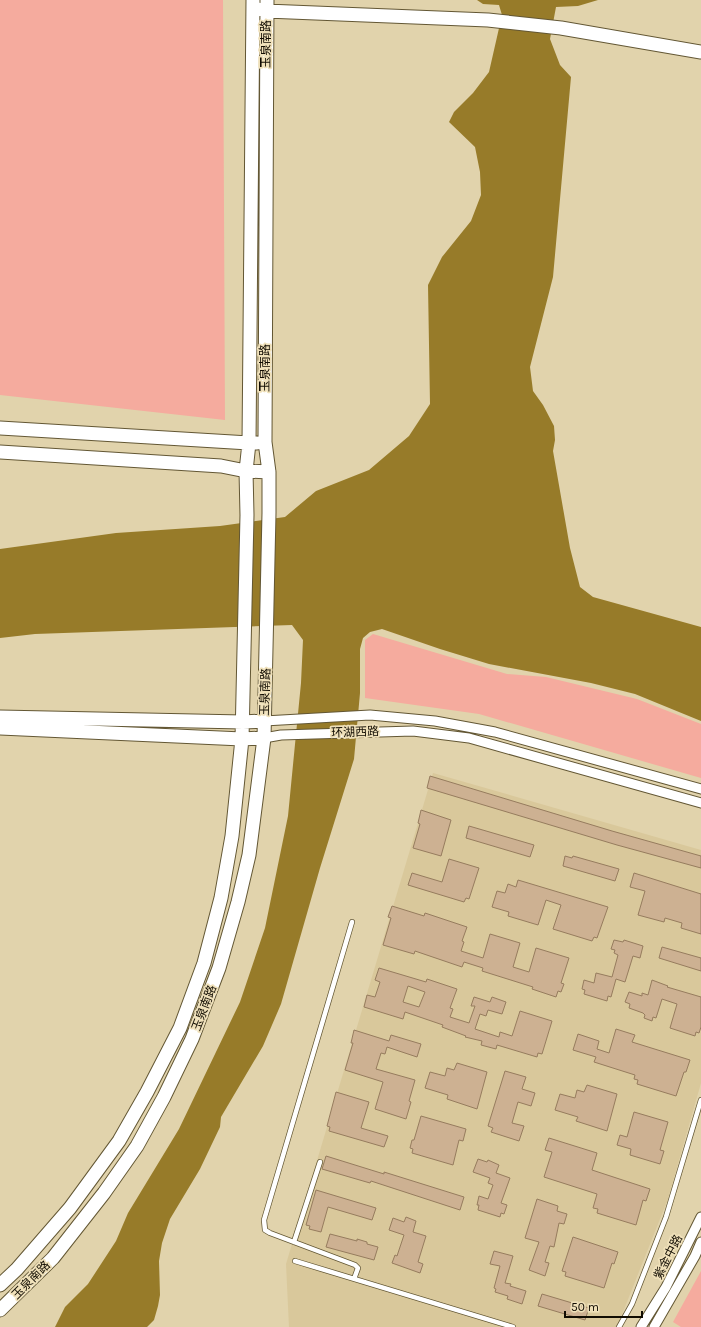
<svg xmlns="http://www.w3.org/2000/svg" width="701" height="1327" viewBox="0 0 701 1327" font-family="Karla,'Noto Sans SC',sans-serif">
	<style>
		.built { fill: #d9c89b }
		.green { fill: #f5ab9e }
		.water { fill: #977b29 }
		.building { fill: #cdb192; stroke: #967c5e; fill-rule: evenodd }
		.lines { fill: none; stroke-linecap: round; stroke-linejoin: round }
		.lane-casing { stroke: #635734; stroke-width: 6 }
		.street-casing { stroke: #635734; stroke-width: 11 }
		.secondary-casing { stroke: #635734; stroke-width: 15 }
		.lane { stroke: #fff; stroke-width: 4.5 }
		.street { stroke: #fff; stroke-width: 9 }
		.secondary { stroke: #fff; stroke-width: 13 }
		.labels { text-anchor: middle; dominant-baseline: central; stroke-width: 3.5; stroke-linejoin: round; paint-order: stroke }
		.street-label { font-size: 12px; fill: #110c02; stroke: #efe0b9 }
	</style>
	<rect width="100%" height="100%" fill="#e1d3ac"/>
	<path class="built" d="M433,773L701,850V1083L668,1199L617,1327H289L286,1264Z"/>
	<path class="green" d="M0,0H223L225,420L0,395Z
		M373,634L507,674L546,677L637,699L701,724V778L479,714L365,698V640Z
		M701,1271V1327H681L673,1322Z"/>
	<path class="water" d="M477,0H598L578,6L556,7L550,39L560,65L571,77L553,277L530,367L533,391L543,405L554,426L555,440L553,451L570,548L580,587L593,597L701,627V721L635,694L591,683L489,664L440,649L382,629L370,632L363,638L360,649V693L354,759L320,868L281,1004L263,1046L221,1117L220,1127L200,1169L170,1219L162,1243L159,1261L160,1295L158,1306L154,1320L147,1327H55L65,1307L88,1284L116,1241L128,1213L179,1129L240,1002L265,928L288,816L301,683L303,640L292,625L35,634L0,638V549L116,533L220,526L285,517L316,491L369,470L409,436L430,404L428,285L442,257L471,221L481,195L480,172L475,147L449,122L454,112L473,93L489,72L502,15L499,5L483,4Z"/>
	<path class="building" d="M430,776L612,831L701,856V868L617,845L427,788Z
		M421,810L451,820L441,856L413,848L420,824L418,823Z
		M469,826L534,845L530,857L466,838Z
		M565,856L572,858L573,856L619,869L615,881L563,866Z
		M449,859L479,868L469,899L466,898L464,902L408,885L412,873L442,882Z
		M634,873L701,894V934L681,928L682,923L665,918L664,922L638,915L645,891L630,887Z
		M518,880L608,907L597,938L594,937L592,941L553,929L561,905L546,900L538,925L508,916L509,912L492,907L497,891L505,893L508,884L516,887Z
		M392,906L424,916L425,913L467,927L462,941L464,942L461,951L483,958L490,934L520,943L513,967L529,972L536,948L569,958L561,983L564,984L561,992L558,991L556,997L532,989L533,987L482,971L483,968L464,962L462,967L415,951L414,954L383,945L391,918L388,917Z
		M614,940L623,942L624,940L643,946L640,958L633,956L625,982L616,979L611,997L608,996L607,1001L584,994L585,990L582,989L584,980L594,983L596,973L612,977L618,955L614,953L615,950L611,949Z
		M662,947L701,958V971L659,958Z
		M379,968L426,982L427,979L457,989L450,1008L453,1009L450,1017L469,1023L475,1006H471L474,997L490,1002L492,997L506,1002L502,1014L488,1010L486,1016L480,1014L475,1029L499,1037L500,1032L512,1036L520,1011L552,1021L542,1054L538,1053L537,1057L497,1045L496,1049L481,1045L482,1041L465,1037L466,1036L442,1027L443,1025L405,1012L403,1019L364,1007L367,995L375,997L380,982L375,980ZM408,986L425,992L419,1007L403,1002Z
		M652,980L668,986L667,987L701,997V1027L699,1033L696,1032L695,1036L670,1028L677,1004L662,999L656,1018L653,1017L652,1021L644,1018L645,1015L643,1013L629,1008L630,1004L625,1002L629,992L642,996V993L648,995Z
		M616,1029L635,1035L632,1042L690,1060L686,1072H684L676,1096L637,1084L638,1080L634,1079L635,1075L594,1062L596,1057L573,1050L578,1034L599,1041L597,1049L609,1053Z
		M354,1030L389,1041L391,1035L421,1044L417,1057L387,1047L385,1054L381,1053L376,1069L415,1080L409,1101L411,1102L406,1119L375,1109L383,1082L345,1070L353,1043H351Z
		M457,1063L487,1072L477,1109L447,1099L448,1095L425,1088L430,1072L445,1076L447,1068L454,1070Z
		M505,1071L526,1077L522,1089L535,1093L531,1106L518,1102L512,1123L524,1126L519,1141L491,1132L493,1128L488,1126Z
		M587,1085L617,1094L607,1131L576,1121L578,1117L555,1110L560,1094L575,1098L577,1090L584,1092Z
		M336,1092L369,1102L361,1128L388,1136L384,1147L329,1131L330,1127L327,1126Z
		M634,1112L668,1122L660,1150L664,1151L660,1164L630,1155L631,1149L617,1145L620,1135L627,1137Z
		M421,1116L466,1129L463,1141L459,1140L453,1165L412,1153L413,1149L410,1148L412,1140H414Z
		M549,1138L597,1153L592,1170L650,1189L646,1201L643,1200L636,1225L597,1213L598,1209L593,1208L597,1194L544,1177L552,1152L545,1150Z
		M326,1156L384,1174V1172L464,1197L460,1210L371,1181L370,1183L322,1169Z
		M478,1159L487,1162L488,1160L499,1165L496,1173L510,1178L501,1203L507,1205L504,1214L501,1213L500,1217L478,1210L479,1205H477L479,1196L488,1199L493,1185L488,1183L490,1178L473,1172Z
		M316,1190L376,1208L372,1220L328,1207L321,1232L309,1229L310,1226L306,1225Z
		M537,1199L558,1206L557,1211L567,1214L564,1224L559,1223L554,1247L550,1246L545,1262L549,1263L545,1276L529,1270L539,1242L525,1238Z
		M406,1217L416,1221L413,1232L426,1236L418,1262L423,1264L420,1273L392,1263L395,1255L397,1256L404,1235L389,1230L393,1218L404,1222Z
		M330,1234L357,1241V1239L367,1242V1244L378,1247L374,1260L326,1247Z
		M573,1237L618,1252L614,1264L612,1263L604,1288L565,1276L566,1272L562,1271Z
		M494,1251L513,1256L505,1283L511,1284L510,1286L526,1291L522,1304L507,1299L508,1296L495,1292L496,1289L494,1288L500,1266L490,1264Z
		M542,1294L589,1308L585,1320L538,1306Z"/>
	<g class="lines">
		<defs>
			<path id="lane" d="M352,922L264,1220L265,1230L270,1233L355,1265L358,1268L354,1279
				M294,1242L320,1162
				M295,1261L513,1327
				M619,1327L632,1304L666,1217L701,1100"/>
			<path id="street" d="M264,721L370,715L435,721L495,732L701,789
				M264,738L281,735L413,731L469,738L701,803
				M641,1327L666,1287L701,1217
				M654,1327L695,1256L701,1242"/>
			<path id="secondary" d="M258,9L266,11L488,20L561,28L701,52
				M0,428L249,443H257
				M0,452L221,466L246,471L269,472
				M0,717L243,722L264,721
				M0,728L242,739L264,738
				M0,1285L17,1269L70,1208L119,1141L147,1092L180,1028L204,963L221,898L232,836L242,739L247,515L246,471L249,443L253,0
				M0,1310L53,1258L104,1193L137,1146L164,1097L192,1039L219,968L238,902L249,855L264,738L269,513V472L265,442L267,0"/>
		</defs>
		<use href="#lane" class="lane-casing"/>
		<use href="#street" class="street-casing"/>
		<use href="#secondary" class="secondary-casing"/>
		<use href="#lane" class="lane"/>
		<use href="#street" class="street"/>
		<use href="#secondary" class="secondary"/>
	</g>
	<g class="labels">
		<g class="street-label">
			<text transform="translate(266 44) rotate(-90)">玉泉南路</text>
			<text transform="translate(265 368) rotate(-90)">玉泉南路</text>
			<text transform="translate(265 692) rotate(-88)">玉泉南路</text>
			<text transform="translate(355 732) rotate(-2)">环湖西路</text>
			<text transform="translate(204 1008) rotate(-69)">玉泉南路</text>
			<text transform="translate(668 1257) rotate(-63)">紫金中路</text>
			<text transform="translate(31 1280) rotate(-45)">玉泉南路</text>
		</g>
	</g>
	<path d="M565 1311v6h77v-6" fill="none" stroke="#110c02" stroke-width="2"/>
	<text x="571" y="1311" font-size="12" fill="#110c02" stroke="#efe0b9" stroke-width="3" paint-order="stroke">50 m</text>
</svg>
